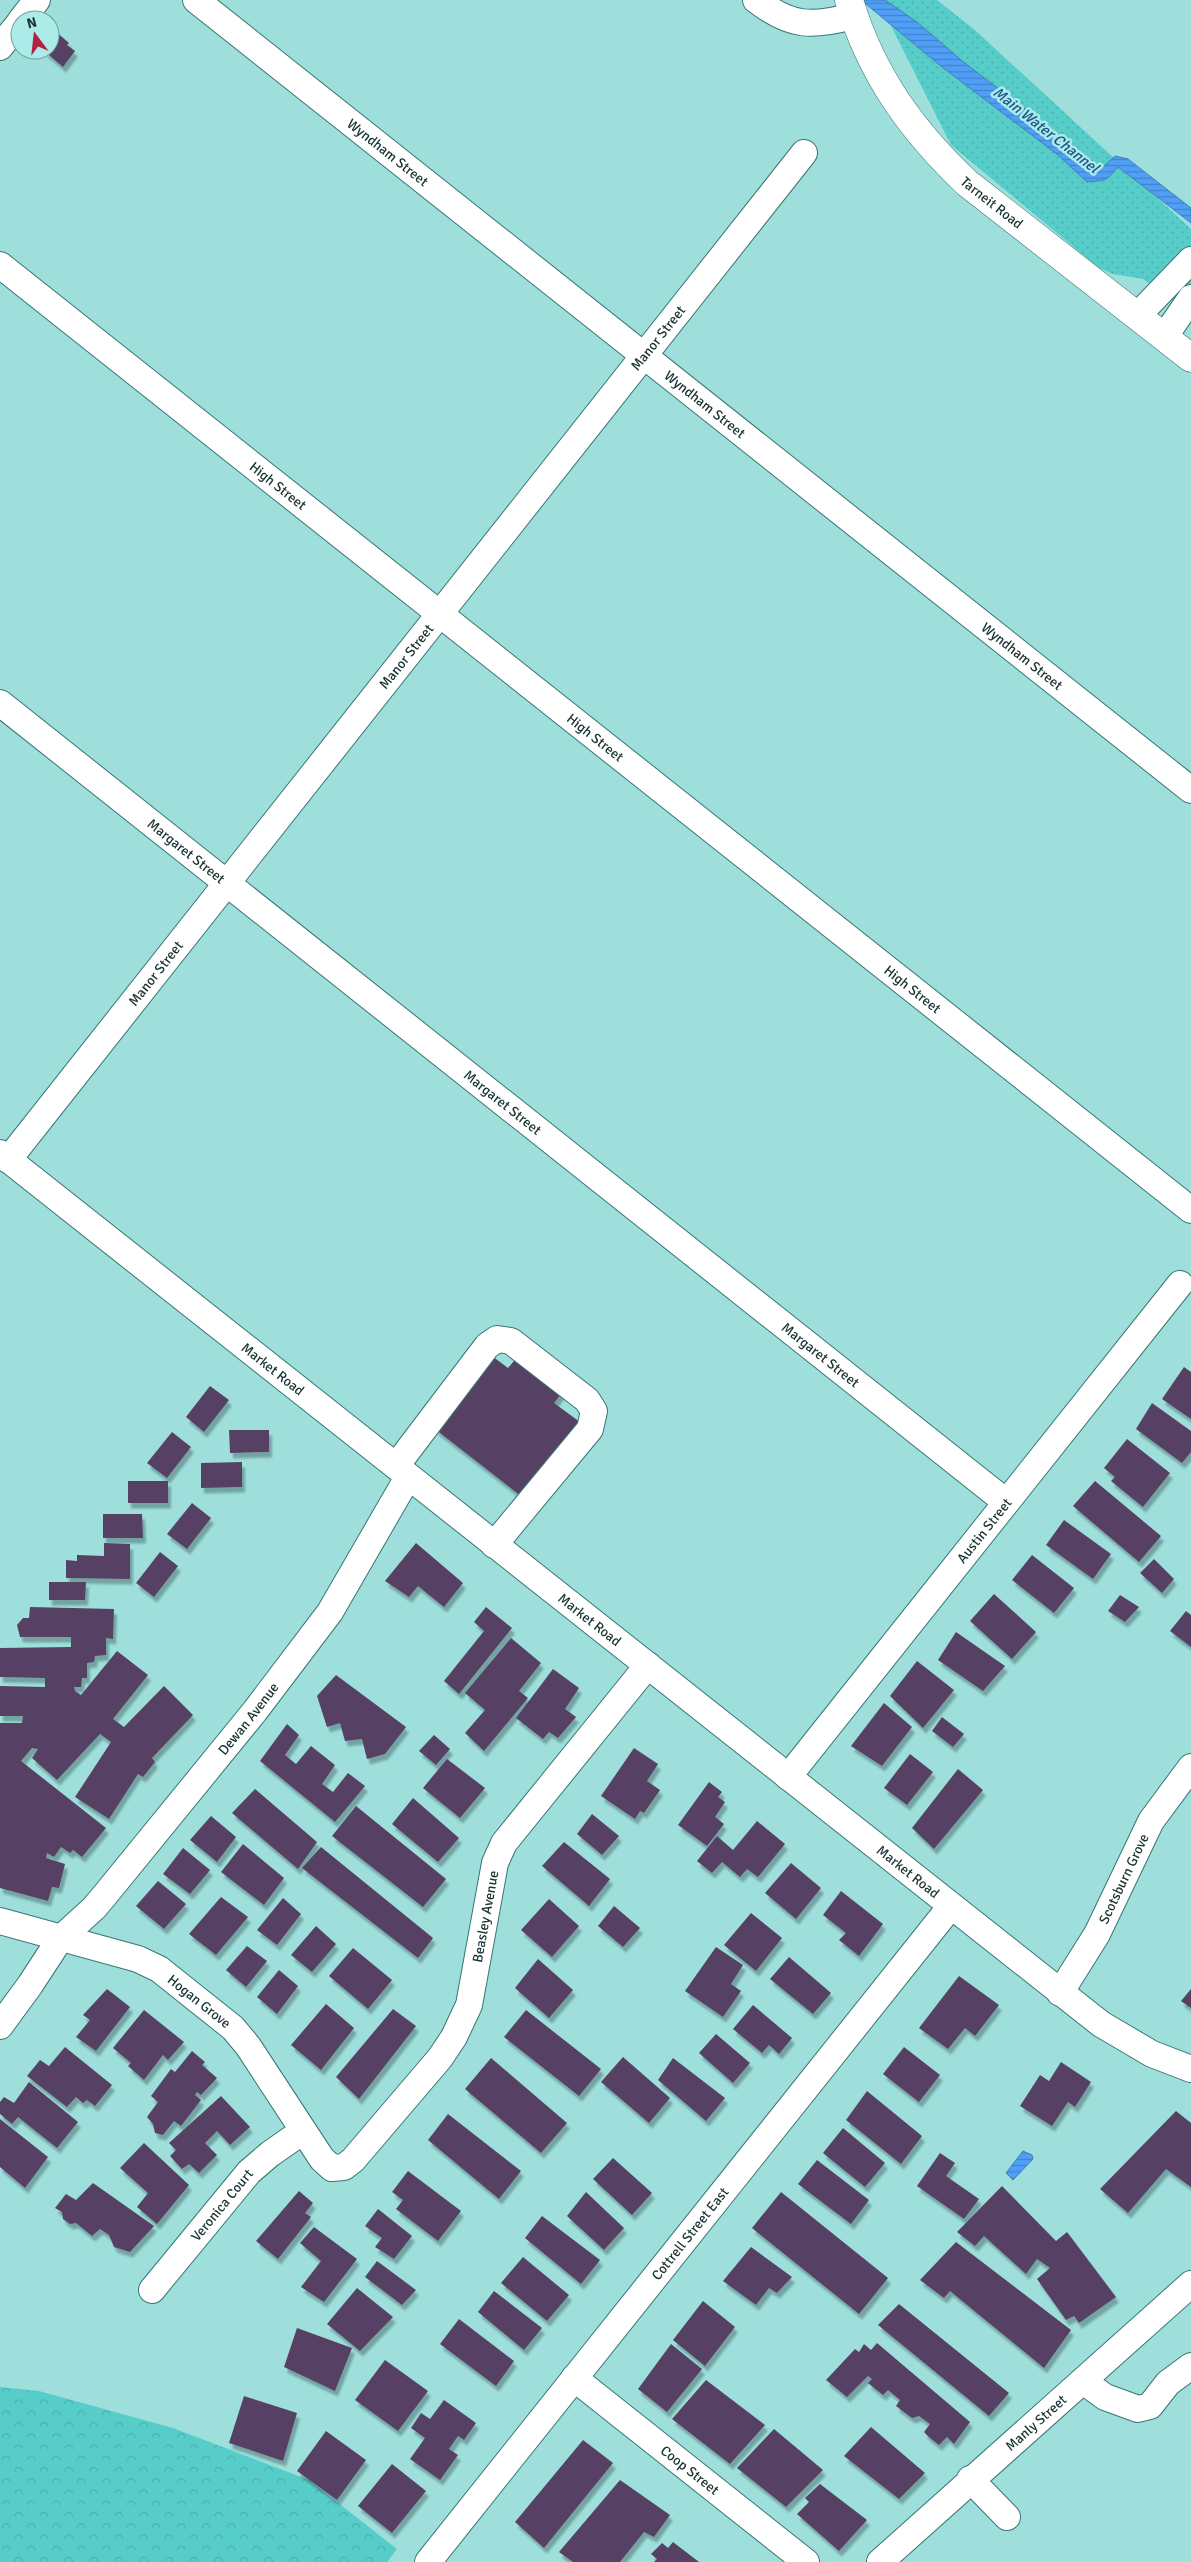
<svg xmlns="http://www.w3.org/2000/svg" width="1191" height="2562" viewBox="0 0 1191 2562" font-family="Signika,sans-serif">
	<style>
		.grass { fill: url(#grass-dots) }
		.park { fill: url(#park-crowns) }
		.water { fill: url(#water-rules); stroke: #407fbb }
		.building { fill: #574064; filter: url(#shadow) }
		.lines { fill: none; stroke-linecap: round; stroke-linejoin: round }
		.minor-casing { stroke: #377674; stroke-width: 28 }
		.major-casing { stroke: #377674; stroke-width: 29 }
		.minor { stroke: #fff; stroke-width: 26 }
		.major { stroke: #fff; stroke-width: 28 }
		.labels { text-anchor: middle; dominant-baseline: central; stroke-width: 5; stroke-linejoin: round; paint-order: stroke }
		.street-label { font-size: 14px; fill: #193332; stroke: #abece9 }
		.water-label { font-size: 15px; font-style: italic; fill: #1d518a; stroke: #abece9 }
	</style>
	<defs>
		<pattern id="grass-dots" width="8" height="8" patternUnits="userSpaceOnUse" patternTransform="scale(1.25)"><rect width="8" height="8" fill="#57cdca"/><path d="M2 2h.1M6 6h.1" fill="none" stroke="#4bb0ae" stroke-width="1.8" stroke-linecap="round"/></pattern>
		<pattern id="park-crowns" width="20" height="18" patternUnits="userSpaceOnUse" patternTransform="scale(1.25)"><rect width="20" height="18" fill="#57cdca"/><path d="M2 6a3 3 0 1 1 6 0M12 15a3 3 0 1 1 6 0" fill="none" stroke="#4bb0ae"/></pattern>
		<pattern id="water-rules" width="6" height="5" patternUnits="userSpaceOnUse" patternTransform="scale(1.25)"><rect width="6" height="5" fill="#509ff6"/><path d="M0 2.5h6" fill="none" stroke="#4282c8"/></pattern>
		<filter id="shadow"><feDropShadow dx="3" dy="5.5" stdDeviation="1" flood-color="#0004"/></filter>
	</defs>
	<rect width="100%" height="100%" fill="#9edfdc"/>
	<path class="grass" d="M878,0H937L976,31L1191,229V315L1143,279L1113,274L1099,268L951,145Z"/>
	<path class="park" d="M0,2387L39,2391L173,2428L309,2480L397,2549L387,2562H0Z"/>
	<path class="water" d="M861,0H885L917,22L961,60L1102,168L1115,156L1128,159L1191,208V223L1118,167C1105,182 1107,180 1087,182L1058,155L942,67Z
		M1023,2151L1032,2155L1033,2159L1013,2180L1006,2173Z"/>
	<path class="building" d="M55,31L69,43L67,45L75,51L63,67L43,50H50V38Z
		M520,1354L565,1389L554,1403L584,1425L526,1500L435,1429L492,1356L508,1368Z
		M1184,1367L1191,1372V1419L1162,1399Z
		M210,1386L229,1400L204,1432L186,1417Z
		M1152,1403L1191,1431V1452L1182,1463L1136,1429Z
		M229,1430H269V1452L230,1453Z
		M172,1432L191,1447L167,1478L147,1463Z
		M1127,1439L1170,1473L1143,1507L1111,1481L1115,1477L1104,1468Z
		M242,1462V1487L201,1488V1463Z
		M128,1481H168V1503H128Z
		M1095,1481L1161,1536L1139,1562L1073,1506Z
		M192,1503L211,1518L187,1549L167,1534Z
		M103,1514H142L143,1538H103Z
		M1064,1520L1111,1554L1093,1579L1046,1545Z
		M104,1543L130,1544V1579L66,1578V1560L77,1561V1555L104,1556Z
		M416,1543L463,1583L444,1607L418,1586L409,1597L385,1581Z
		M160,1552L178,1566L154,1597L136,1583Z
		M1032,1555L1074,1588L1054,1613L1012,1580Z
		M1154,1559L1174,1579L1162,1593L1140,1573Z
		M49,1582H86L85,1600H49Z
		M994,1594L1036,1632L1012,1659L970,1621Z
		M1120,1595L1139,1607L1125,1622L1108,1611Z
		M30,1607L114,1609L113,1639L106,1638V1655L95,1656L94,1662L87,1663V1678H82L81,1687H74L75,1691L81,1695L117,1651L148,1675L113,1719L124,1727L164,1686L193,1715L152,1758L155,1762L143,1777L138,1774L109,1819L75,1797L111,1742L100,1734L57,1780L32,1758L38,1749L32,1748L21,1761L106,1828L82,1857L73,1850L70,1853L61,1847L54,1857L47,1853L46,1858L65,1864L59,1888L52,1887L48,1901L0,1888V1723H22L23,1716H0V1686L45,1687V1678L0,1677V1648L71,1647V1637H20L17,1625L23,1618H29Z
		M486,1607L512,1628L459,1694L444,1681L484,1631L474,1622Z
		M1186,1611L1191,1615V1647L1170,1631Z
		M956,1632L1005,1666L983,1691L938,1660Z
		M511,1638L541,1663L519,1691L528,1698L484,1751L465,1733L485,1710L465,1693Z
		M917,1661L954,1690L923,1728L890,1696Z
		M553,1669L579,1688L565,1709L576,1717L558,1738L549,1732L543,1739L516,1718Z
		M336,1675L406,1727L385,1754L367,1759L362,1739L345,1741L340,1723L327,1727L317,1696Z
		M884,1703L912,1727L882,1766L851,1746Z
		M942,1717L964,1734L953,1747L932,1731Z
		M287,1724L299,1735L285,1755L296,1764L311,1746L335,1765L322,1784L333,1792L348,1773L365,1786L335,1822L260,1761Z
		M434,1735L450,1749L436,1765L419,1751Z
		M634,1748L658,1764L647,1781L660,1790L644,1813L640,1811L635,1819L601,1796Z
		M910,1754L933,1772L907,1805L884,1788Z
		M447,1759L485,1788L460,1818L423,1788Z
		M958,1769L983,1790L934,1849L912,1828Z
		M709,1782L722,1792L718,1797L725,1802L715,1817L724,1824L707,1846L678,1825Z
		M255,1789L317,1842L298,1869L232,1813Z
		M413,1798L459,1838L438,1862L392,1824Z
		M356,1806L446,1879L423,1907L332,1836Z
		M592,1814L619,1836L602,1855L577,1834Z
		M211,1816L236,1837L217,1862L190,1840Z
		M757,1821L785,1844L758,1877L747,1869L740,1877L722,1862L712,1873L697,1861L717,1836L733,1850Z
		M564,1842L610,1879L589,1906L542,1866Z
		M243,1844L284,1878L264,1905L221,1872Z
		M321,1847L433,1938L418,1958L302,1868Z
		M183,1848L210,1870L190,1894L163,1874Z
		M791,1863L821,1888L796,1919L765,1893Z
		M158,1881L186,1904L164,1929L136,1906Z
		M841,1891L883,1924L859,1956L839,1940L846,1933L823,1915Z
		M221,1897L248,1917L216,1955L189,1934Z
		M283,1898L301,1914L277,1945L257,1930Z
		M549,1899L579,1926L552,1957L521,1930Z
		M614,1906L640,1928L623,1947L598,1926Z
		M751,1913L782,1938L756,1971L724,1945Z
		M316,1926L336,1944L312,1972L291,1955Z
		M247,1946L267,1961L246,1987L226,1970Z
		M716,1947L743,1965L731,1984L741,1991L723,2017L685,1991Z
		M353,1948L392,1980L368,2009L329,1976Z
		M789,1957L831,1993L813,2014L770,1979Z
		M538,1959L573,1990L549,2018L515,1988Z
		M279,1970L298,1986L277,2014L257,1997Z
		M959,1976L999,2005L975,2036L965,2028L948,2049L919,2028Z
		M107,1989L130,2007L96,2051L76,2037L90,2020L83,2015Z
		M1191,1989V2008L1181,2001Z
		M326,2004L354,2028L321,2070L291,2045Z
		M753,2005L792,2038L779,2054L769,2045L762,2053L733,2029Z
		M393,2009L416,2026L359,2099L336,2077Z
		M144,2010L184,2042L168,2060L163,2055L144,2080L128,2066L131,2063L113,2048Z
		M526,2010L601,2069L579,2096L504,2037Z
		M716,2034L750,2063L733,2083L699,2053Z
		M65,2047L112,2085L95,2106L87,2100L83,2103L76,2097L67,2107L27,2076L40,2060L49,2066Z
		M904,2047L940,2075L919,2102L883,2074Z
		M192,2051L205,2062L202,2065L217,2078L201,2095L197,2092L195,2095L201,2100L181,2126L174,2121L163,2135L155,2133L153,2124L147,2117L158,2102L151,2096L171,2069L175,2072Z
		M623,2057L670,2098L649,2123L601,2082Z
		M491,2058L567,2123L541,2153L465,2089Z
		M673,2058L725,2098L706,2121L658,2080Z
		M1061,2062L1091,2082L1075,2107L1068,2102L1052,2126L1020,2106L1040,2075L1049,2081Z
		M29,2082L78,2122L57,2148L18,2117L12,2124L0,2114V2102L4,2097L14,2103Z
		M867,2091L922,2136L901,2164L846,2120Z
		M221,2096L250,2127L230,2145L217,2131L205,2143L217,2155L199,2173L189,2164L182,2169L170,2156L176,2150L169,2143Z
		M1176,2111L1191,2123V2187L1166,2169L1128,2213L1100,2189Z
		M448,2114L521,2171L499,2199L428,2140Z
		M0,2119L48,2157L25,2188L0,2167Z
		M843,2128L885,2163L865,2187L823,2153Z
		M144,2143L189,2185L157,2224L137,2207L148,2193L120,2168Z
		M940,2153L955,2163L946,2176L979,2199L964,2219L917,2186Z
		M613,2158L652,2193L632,2215L593,2179Z
		M817,2160L869,2200L851,2224L798,2184Z
		M408,2171L461,2211L438,2241L396,2209L403,2200L392,2192Z
		M93,2183L154,2226L130,2252L114,2247L109,2235L100,2229L92,2236L76,2223L70,2224L63,2219L62,2212L55,2208L66,2194L76,2200Z
		M1002,2186L1056,2241L1067,2232L1116,2297L1079,2323L1074,2316L1066,2320L1037,2279L1050,2268L1037,2259L1026,2274L984,2236L975,2246L957,2232Z
		M299,2191L313,2203L305,2213L311,2217L278,2259L256,2241Z
		M586,2192L624,2228L604,2250L567,2216Z
		M781,2192L888,2278L859,2314L752,2228Z
		M378,2209L412,2236L394,2259L375,2247L382,2238L365,2226Z
		M542,2216L600,2260L581,2284L525,2238Z
		M314,2227L357,2259L324,2302L301,2287L321,2261L300,2243Z
		M956,2242L1071,2330L1044,2368L950,2291L944,2298L920,2280Z
		M751,2247L792,2277L777,2293L769,2288L756,2305L723,2281Z
		M523,2257L569,2295L547,2321L501,2283Z
		M377,2261L416,2290L402,2305L365,2277Z
		M357,2288L393,2317L360,2351L327,2324Z
		M494,2291L542,2328L524,2350L478,2312Z
		M703,2301L735,2327L705,2366L673,2340Z
		M899,2304L1009,2393L989,2416L878,2325Z
		M459,2319L514,2361L496,2386L440,2344Z
		M297,2328L352,2348L335,2391L284,2367Z
		M877,2343L970,2422L954,2444L947,2437L939,2445L930,2438L924,2432L930,2424L919,2416L912,2418L896,2406L900,2400L888,2390L883,2395L868,2383L872,2379L868,2376L847,2397L826,2380L855,2349L859,2352L864,2344L871,2350Z
		M671,2344L702,2369L667,2412L638,2389Z
		M385,2360L428,2391L398,2431L355,2400Z
		M706,2380L765,2425L730,2464L672,2419Z
		M244,2396L297,2413L283,2461L229,2443Z
		M444,2400L476,2423L464,2440L458,2436L449,2449L458,2455L440,2480L410,2459L425,2438L411,2428L421,2413L430,2419Z
		M871,2427L925,2473L899,2499L844,2456Z
		M774,2429L823,2470L786,2507L737,2468Z
		M326,2431L366,2460L337,2500L297,2471Z
		M583,2440L613,2463L544,2548L515,2522Z
		M392,2464L426,2491L392,2533L358,2506Z
		M620,2480L670,2515L654,2537L644,2532L620,2562H573L559,2552Z
		M820,2484L867,2520L839,2551L797,2514L809,2502L805,2498Z
		M673,2542L699,2562H654L657,2559L651,2554L662,2543L668,2548Z"/>
	<g class="lines">
		<defs>
			<g id="minor">
				<path id="s1" d="M196,0L1191,790"/>
				<path d="M756,0C791,27 812,27 853,16"/>
				<path d="M21,20L37,0"/>
				<path d="M0,47L20,22"/>
				<path id="s2" d="M0,265L1191,1210"/>
				<path d="M1138,315L1191,260"/>
				<path d="M1165,336L1191,298"/>
				<path id="s3" d="M0,703L1006,1502"/>
				<path id="s4" d="M0,1153L1101,2024L1152,2054L1191,2069"/>
				<path id="s5" d="M8,1160L804,153"/>
				<path d="M396,1466L487,1346L497,1339L511,1341L587,1400L594,1411L590,1429L494,1545"/>
				<path id="s6" d="M788,1777L1180,1284"/>
				<path id="s7" d="M0,1921L138,1959L159,1969L233,2028L248,2046L322,2159L332,2168L344,2167L353,2160L440,2058L454,2037L469,2005L495,1863L504,1843L648,1665"/>
				<path id="s8" d="M1060,1993L1097,1934L1151,1821L1191,1767"/>
				<path id="s9" d="M0,2026L30,1985L60,1939L94,1908L105,1895L255,1711L330,1612L408,1477"/>
				<path id="s10" d="M152,2290L249,2172L270,2154L303,2131"/>
				<path id="s11" d="M574,2378L806,2562"/>
				<path d="M1083,2381L1105,2397L1138,2409L1150,2406L1168,2383L1191,2366"/>
				<path d="M970,2479L1007,2517"/>
				<path id="s12" d="M428,2562L951,1906"/>
				<path id="s13" d="M880,2562L1191,2284"/>
			</g>
			<g id="major">
				<path id="s14" d="M849,0C871,74 911,130 967,183L1191,358"/>
			</g>
		</defs>
		<use href="#minor" class="minor-casing"/>
		<use href="#major" class="major-casing"/>
		<use href="#minor" class="minor"/>
		<use href="#major" class="major"/>
	</g>
	<g class="labels">
		<g class="street-label">
			<text stroke="none"><textPath href="#s1" startOffset="245">Wyndham Street</textPath></text>
			<text stroke="none"><textPath href="#s14" startOffset="252">Tarneit Road</textPath></text>
			<text stroke="none"><textPath href="#s5" startOffset="1048">Manor Street</textPath></text>
			<text stroke="none"><textPath href="#s1" startOffset="650">Wyndham Street</textPath></text>
			<text stroke="none"><textPath href="#s2" startOffset="355">High Street</textPath></text>
			<text stroke="none"><textPath href="#s5" startOffset="642">Manor Street</textPath></text>
			<text stroke="none"><textPath href="#s1" startOffset="1055">Wyndham Street</textPath></text>
			<text stroke="none"><textPath href="#s2" startOffset="760">High Street</textPath></text>
			<text stroke="none"><textPath href="#s3" startOffset="238">Margaret Street</textPath></text>
			<text stroke="none"><textPath href="#s5" startOffset="238">Manor Street</textPath></text>
			<text stroke="none"><textPath href="#s2" startOffset="1165">High Street</textPath></text>
			<text stroke="none"><textPath href="#s3" startOffset="642">Margaret Street</textPath></text>
			<text stroke="none"><textPath href="#s3" startOffset="1048">Margaret Street</textPath></text>
			<text stroke="none"><textPath href="#s4" startOffset="348">Market Road</textPath></text>
			<text stroke="none"><textPath href="#s6" startOffset="315">Austin Street</textPath></text>
			<text stroke="none"><textPath href="#s4" startOffset="752">Market Road</textPath></text>
			<text stroke="none"><textPath href="#s9" startOffset="396">Dewan Avenue</textPath></text>
			<text stroke="none"><textPath href="#s4" startOffset="1158">Market Road</textPath></text>
			<text stroke="none"><textPath href="#s8" startOffset="131">Scotsburn Grove</textPath></text>
			<text stroke="none"><textPath href="#s7" startOffset="741">Beasley Avenue</textPath></text>
			<text stroke="none"><textPath href="#s7" startOffset="218">Hogan Grove</textPath></text>
			<text stroke="none"><textPath href="#s10" startOffset="110">Veronica Court</textPath></text>
			<text stroke="none"><textPath href="#s12" startOffset="420">Cottrell Street East</textPath></text>
			<text stroke="none"><textPath href="#s13" startOffset="209">Manly Street</textPath></text>
			<text stroke="none"><textPath href="#s11" startOffset="148">Coop Street</textPath></text>
		</g>
		<g class="water-label">
			<text transform="translate(1046 130) rotate(38)">Main Water Channel</text>
		</g>
	</g>
	<g transform="translate(35 35) rotate(345)"><circle r="24" fill="#abece9" stroke="#71a2a0"/>
	<path d="M0-4L9 19L0 12L-9 19Z" fill="#b22045"/>
	<text y="-8" font-size="14" font-weight="bold" text-anchor="middle" fill="#193332">N</text>
	</g>
</svg>
